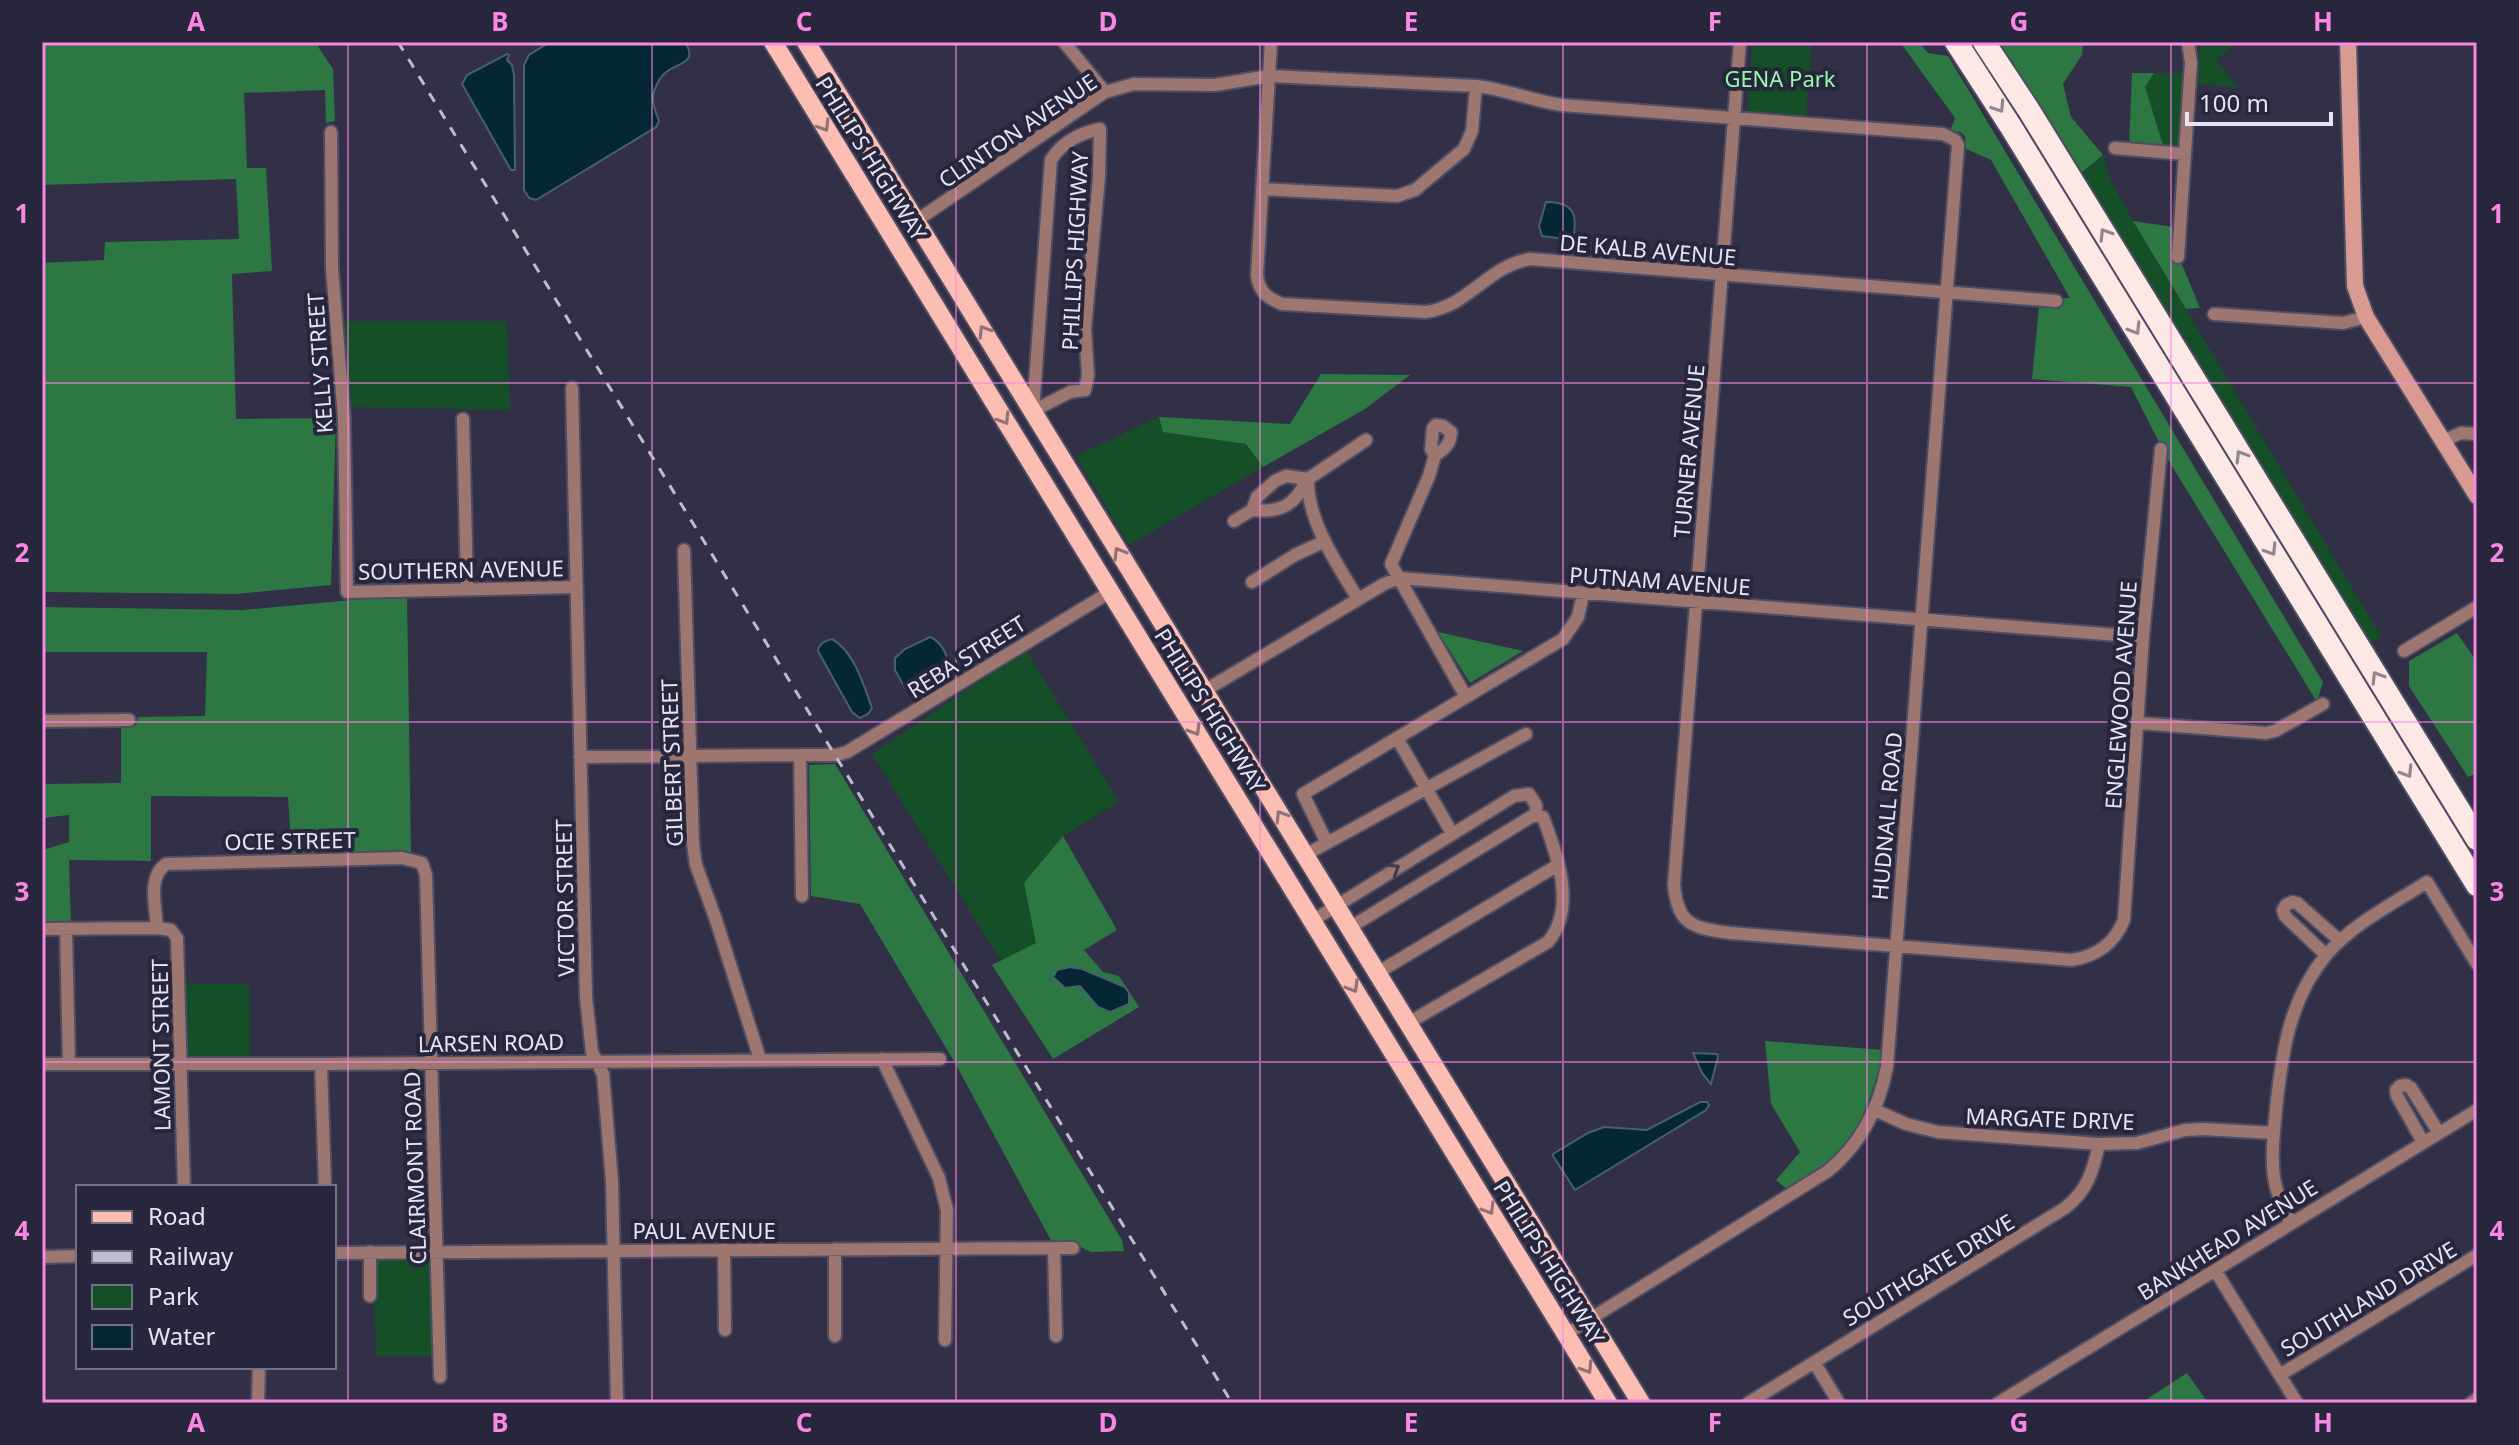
<svg xmlns="http://www.w3.org/2000/svg" width="2519" height="1445" viewBox="0 0 2519 1445" font-family="'Noto Sans',sans-serif">
	<style>
		.green { fill: #154f27 }
		.forest { fill: #2c7742 }
		.water { fill: #052734; stroke: #48606d; stroke-width: 2 }
		.lines { fill: none; stroke-linecap: round; stroke-linejoin: round }
		.minor-casing { stroke: #4e4d63; stroke-width: 16 }
		.secondary-casing { stroke: #4e4d63; stroke-width: 20 }
		.primary-casing { stroke: #4e4d63; stroke-width: 22 }
		.motorway-casing { stroke: #4e4d63; stroke-width: 26 }
		.minor { stroke: #9d766f; stroke-width: 12 }
		.secondary { stroke: #d99b91; stroke-width: 16 }
		.primary { stroke: #fcbdb2; stroke-width: 18 }
		.motorway { stroke: #fce8e5; stroke-width: 22 }
		.rail { stroke: #bdbdce; stroke-width: 3; stroke-dasharray: 10 10; stroke-linecap: butt }
		.oneway { stroke: #928791 }
		.oneway2 { stroke: #927278 }
		.oneway3 { stroke: #443a4a }
		.grid { fill: none; stroke: #fb87e5; stroke-width: 2; stroke-opacity: 0.55 }
		.labels { text-anchor: middle; dominant-baseline: central; stroke-width: 8; stroke-linejoin: round; paint-order: stroke }
		.park-label { font-size: 22px; fill: #95f9ac; stroke: #27263d }
		.street-label { font-size: 22px; fill: #e4e4f3; stroke: #27263d }
		.neatline { fill: none; stroke: #fb87e5; stroke-width: 3 }
		.grid-label { font-size: 26px; text-anchor: middle; font-weight: bold; fill: #fb87e5 }
	</style>
	<rect width="100%" height="100%" fill="#313047"/>
	<path class="green" d="M1753,42L1812,43L1806,117L1747,113Z
		M2201,42H2237L2216,60L2237,86V88L2194,83Z
		M2154,73H2185L2179,144L2174,148H2164L2144,87Z
		M2103,155L2110,179L2133,221L2381,636L2371,643L2082,172Z
		M342,321H507L510,410L348,407Z
		M1159,417L1164,432L1246,444L1263,467L1129,545L1076,456Z
		M1026,650L1119,802L1063,836L1025,883L1037,943L1001,961L872,754Z
		M186,984H249L250,1058L187,1057Z
		M373,1257L433,1258L436,1356H376Z"/>
	<path class="forest" d="M42,42H315L333,69L335,121L326,123L325,90L244,93L247,168H266L272,271L232,274L236,419L336,418L331,585L236,594L42,592V263L104,260L105,242L239,239L236,179L42,185Z
		M1900,42H1919L1928,53L1948,56L2323,682L2317,702L2167,458L2131,387L2032,379L2039,306L2060,308L2061,298H2070L1991,160L1966,149L1965,136L1960,132L1950,131L1955,118Z
		M1999,42H2083L2082,55L2063,84L2071,117L2103,155L2082,172Z
		M2132,73H2154L2145,87L2164,148L2129,146Z
		M2133,221L2174,227L2171,262H2181L2200,308L2186,309Z
		M1321,374L1410,375L1365,409L1263,467L1246,444L1163,432L1159,417L1290,424Z
		M407,595L411,854L292,857L288,797L151,796V861L69,860L71,926H42V853L46,849L69,842V815L42,818V784L121,783V726L136,725L138,717L205,716L207,652H42V607L242,610Z
		M1438,632L1523,651L1470,683Z
		M2457,633L2477,662V773L2468,777L2409,686V661Z
		M835,764L1122,1240L1124,1251L1091,1252L1073,1243L1054,1246L955,1063L860,904L811,896L809,765Z
		M1063,836L1117,930L1084,950L1103,972L1119,976L1139,1007L1053,1059L992,965L1036,943L1024,883Z
		M1765,1041L1884,1050C1874,1089 1863,1128 1834,1157C1821,1170 1802,1179 1787,1189L1776,1180L1800,1152L1771,1104Z
		M2187,1373L2208,1403H2141Z"/>
	<path class="water" d="M550,42H685C699,64 676,63 665,73C659,78 654,89 653,96C652,104 656,113 659,121L656,127L536,200L529,198L524,190V65L529,55Z
		M507,54L509,55L507,60L512,65L514,75L515,170H511L462,84L467,75Z
		M1546,202C1574,202 1578,214 1573,240L1542,236L1539,226Z
		M930,637C940,641 949,655 947,666C935,675 920,687 905,688L895,670V658L905,649Z
		M832,639C854,651 864,686 872,708L868,714L860,718L852,712L818,651C819,643 825,641 832,639Z
		M1070,967L1082,969L1125,987L1129,993V1004L1110,1012L1098,1007L1080,986L1065,988L1053,977L1057,970Z
		M1693,1053L1717,1054L1718,1057L1711,1084L1702,1073Z
		M1700,1102H1707L1709,1105L1706,1110L1575,1190L1553,1156V1154L1588,1133L1604,1127L1647,1130Z"/>
	<g class="lines">
		<defs>
			<path id="minor" d="M1064,42L1105,92
				M1271,42L1257,275C1259,292 1267,298 1282,304L1425,312C1469,307 1487,266 1530,259L2056,301
				M1740,42L1674,884C1677,925 1693,928 1730,933L2072,960C2097,956 2114,944 2124,920L2143,637L2161,449
				M1100,129L1099,177L1085,329L1088,375L1085,390L1070,392L1033,411L1051,160C1062,142 1080,133 1100,129Z
				M331,132L332,268L344,419L347,592L577,587
				M2115,148L2184,154
				M1262,189L1397,196L1415,190L1464,149L1472,131L1476,86
				M916,221L1105,92L1134,84L1215,85L1269,76L1476,86C1505,89 1533,101 1562,105L1943,134L1955,140L1958,145L1887,1067C1879,1108 1861,1144 1828,1171L1566,1334
				M2178,257L2191,63L2188,42
				M2214,314L2343,323L2366,317
				M572,388L586,997L592,1052L603,1074L612,1181L617,1403
				M463,419L467,588
				M2443,441L2461,433L2477,434
				M1435,455L1431,449L1433,428L1436,425L1443,426L1451,432C1451,444 1444,450 1435,455L1429,476L1391,564L1466,697L1563,639L1578,617L1583,594
				M1308,479C1307,521 1337,564 1358,599
				M1252,510C1279,513 1295,506 1306,481
				M1234,521L1252,510L1257,497L1275,481L1286,476L1308,479L1366,440
				M684,550L693,844L696,865L716,920L760,1059
				M1252,582L1295,555L1325,541
				M2404,651L2477,607
				M1204,691L1384,584L1399,578L2143,637
				M42,721L129,720
				M2138,723L2266,733L2275,731L2323,704
				M1397,738L1452,833
				M800,755L802,896
				M580,757L800,755H836L847,752L1110,592
				M1327,843L1303,794L1466,697
				M1305,855L1526,734
				M1312,921L1514,796L1529,794L1536,805V816
				M157,928C156,907 147,877 166,864L402,858L422,863L426,875L440,1377
				M1349,928L1534,815L1543,817C1557,855 1577,907 1548,942L1408,1023
				M42,929L157,928L171,930L177,938L184,1187
				M66,929L69,1064
				M2326,955L2285,916L2283,910L2286,905L2292,902L2297,903L2340,941
				M1377,973L1558,865
				M882,1059L939,1178L947,1210L945,1340
				M42,1064H321L940,1059
				M321,1064L325,1187
				M1875,1110L1906,1124L1938,1132L2099,1144L2137,1143L2185,1130L2203,1129L2274,1133
				M2423,1142L2397,1096L2396,1090L2400,1086L2406,1085L2411,1088L2439,1133
				M2291,1223C2284,1208 2276,1194 2274,1177C2271,1155 2274,1132 2276,1109C2282,1053 2289,999 2327,954C2354,923 2393,904 2427,882L2477,964
				M835,1249V1336
				M1054,1249L1056,1336
				M724,1250L725,1330
				M334,1253L1073,1248
				M42,1257L78,1256
				M2215,1270L2297,1403
				M370,1296V1252
				M1814,1362L1839,1403
				M2280,1375L2477,1255
				M258,1402L259,1367
				M1748,1403L2065,1208C2088,1190 2093,1171 2099,1144
				M1998,1403L2477,1110
				M2471,1403L2477,1399"/>
			<path id="secondary" d="M2348,42L2355,286L2366,317L2477,496"/>
			<path id="primary" d="M773,42L1608,1403
				M806,42L1641,1403"/>
			<path id="motorway" d="M1956,42L2011,127L2477,885
				M1984,42L2030,112L2477,839"/>
		</defs>
		<use href="#minor" class="minor-casing"/>
		<use href="#secondary" class="secondary-casing"/>
		<use href="#primary" class="primary-casing"/>
		<use href="#motorway" class="motorway-casing"/>
		<use href="#minor" class="minor"/>
		<use href="#secondary" class="secondary"/>
		<use href="#primary" class="primary"/>
		<use href="#motorway" class="motorway"/>
		<path class="rail" d="M398,42L1232,1403"/>
	</g>
	<defs><path id="oneway-chevron" d="M-2-3.5L2.5 0L-2 3.5" fill="none" stroke-width="1.6" stroke-linecap="round" stroke-linejoin="round" transform="scale(2)"/></defs>
	<g class="oneway">
		<use href="#oneway-chevron" transform="translate(1999 107) rotate(57)"/>
		<use href="#oneway-chevron" transform="translate(2105 234) rotate(-122)"/>
		<use href="#oneway-chevron" transform="translate(2135 329) rotate(58)"/>
		<use href="#oneway-chevron" transform="translate(2241 456) rotate(-122)"/>
		<use href="#oneway-chevron" transform="translate(2271 550) rotate(58)"/>
		<use href="#oneway-chevron" transform="translate(2377 677) rotate(-122)"/>
		<use href="#oneway-chevron" transform="translate(2407 772) rotate(58)"/>
	</g>
	<g class="oneway2">
		<use href="#oneway-chevron" transform="translate(824 126) rotate(58)"/>
		<use href="#oneway-chevron" transform="translate(984 331) rotate(-122)"/>
		<use href="#oneway-chevron" transform="translate(1004 419) rotate(58)"/>
		<use href="#oneway-chevron" transform="translate(1119 553) rotate(-121)"/>
		<use href="#oneway-chevron" transform="translate(1195 730) rotate(59)"/>
		<use href="#oneway-chevron" transform="translate(1281 816) rotate(-122)"/>
		<use href="#oneway-chevron" transform="translate(1353 987) rotate(59)"/>
		<use href="#oneway-chevron" transform="translate(1489 1209) rotate(59)"/>
		<use href="#oneway-chevron" transform="translate(1587 1368) rotate(58)"/>
	</g>
	<use class="oneway3" href="#oneway-chevron" transform="translate(1394 869) rotate(-32)"/>
	<path class="grid" d="M348,42V1403M652,42V1403M956,42V1403M1260,42V1403M1563,42V1403M1867,42V1403M2171,42V1403M42,383H2477M42,722H2477M42,1062H2477"/>
	<g class="labels">
		<g class="park-label">
			<text x="1780" y="78">GENA Park</text>
		</g>
		<g class="street-label">
			<text transform="translate(1017 130) rotate(-34)">CLINTON AVENUE</text>
			<text transform="translate(872 158) rotate(58)">PHILIPS HIGHWAY</text>
			<text transform="translate(1648 249) rotate(5)">DE KALB AVENUE</text>
			<text transform="translate(1074 251) rotate(-87)">PHILLIPS HIGHWAY</text>
			<text transform="translate(319 363) rotate(-94)">KELLY STREET</text>
			<text transform="translate(1688 451) rotate(-85)">TURNER AVENUE</text>
			<text transform="translate(461 569) rotate(-1)">SOUTHERN AVENUE</text>
			<text transform="translate(1660 580) rotate(4)">PUTNAM AVENUE</text>
			<text transform="translate(966 656) rotate(-32)">REBA STREET</text>
			<text transform="translate(2120 695) rotate(-86)">ENGLEWOOD AVENUE</text>
			<text transform="translate(1211 710) rotate(58)">PHILIPS HIGHWAY</text>
			<text transform="translate(671 763) rotate(-92)">GILBERT STREET</text>
			<text transform="translate(1886 816) rotate(-85)">HUDNALL ROAD</text>
			<text transform="translate(290 840) rotate(-1)">OCIE STREET</text>
			<text transform="translate(564 898) rotate(-91)">VICTOR STREET</text>
			<text transform="translate(491 1042) rotate(-1)">LARSEN ROAD</text>
			<text transform="translate(160 1045) rotate(-91)">LAMONT STREET</text>
			<text transform="translate(2050 1118) rotate(2)">MARGATE DRIVE</text>
			<text transform="translate(414 1168) rotate(-92)">CLAIRMONT ROAD</text>
			<text x="704" y="1230">PAUL AVENUE</text>
			<text transform="translate(2227 1239) rotate(-32)">BANKHEAD AVENUE</text>
			<text transform="translate(1550 1262) rotate(58)">PHILIPS HIGHWAY</text>
			<text transform="translate(1928 1269) rotate(-31)">SOUTHGATE DRIVE</text>
			<text transform="translate(2368 1298) rotate(-31)">SOUTHLAND DRIVE</text>
		</g>
	</g>
	<rect width="2519" height="1445" fill="none" stroke="#27263d" stroke-width="88"/>
	<rect x="76" y="1185" width="260" height="184" fill="#27263d" stroke="#737286" stroke-width="2"/>
	<rect x="92" y="1211" width="40" height="12" fill="#fcbdb2" stroke="#737286" stroke-width="2"/>
	<text x="148" y="1225" font-size="24" fill="#e4e4f3">Road</text>
	<rect x="92" y="1251" width="40" height="12" fill="#bdbdce" stroke="#737286" stroke-width="2"/>
	<text x="148" y="1265" font-size="24" fill="#e4e4f3">Railway</text>
	<rect x="92" y="1285" width="40" height="24" fill="#154f27" stroke="#737286" stroke-width="2"/>
	<text x="148" y="1305" font-size="24" fill="#e4e4f3">Park</text>
	<rect x="92" y="1325" width="40" height="24" fill="#052734" stroke="#737286" stroke-width="2"/>
	<text x="148" y="1345" font-size="24" fill="#e4e4f3">Water</text>
	<path d="M2187 112v12h144v-12" fill="none" stroke="#e4e4f3" stroke-width="4"/>
	<text x="2199" y="112" font-size="24" fill="#e4e4f3" stroke="#27263d" stroke-width="6" paint-order="stroke">100 m</text>
	<rect x="44" y="44" width="2431" height="1357" class="neatline"/>
	<g class="grid-label">
		<text x="196" y="31">A</text>
		<text x="500" y="31">B</text>
		<text x="804" y="31">C</text>
		<text x="1108" y="31">D</text>
		<text x="1411" y="31">E</text>
		<text x="1715" y="31">F</text>
		<text x="2019" y="31">G</text>
		<text x="2323" y="31">H</text>
		<text x="22" y="223">1</text>
		<text x="2497" y="223">1</text>
		<text x="22" y="562">2</text>
		<text x="2497" y="562">2</text>
		<text x="22" y="901">3</text>
		<text x="2497" y="901">3</text>
		<text x="22" y="1240">4</text>
		<text x="2497" y="1240">4</text>
		<text x="196" y="1432">A</text>
		<text x="500" y="1432">B</text>
		<text x="804" y="1432">C</text>
		<text x="1108" y="1432">D</text>
		<text x="1411" y="1432">E</text>
		<text x="1715" y="1432">F</text>
		<text x="2019" y="1432">G</text>
		<text x="2323" y="1432">H</text>
	</g>
</svg>
